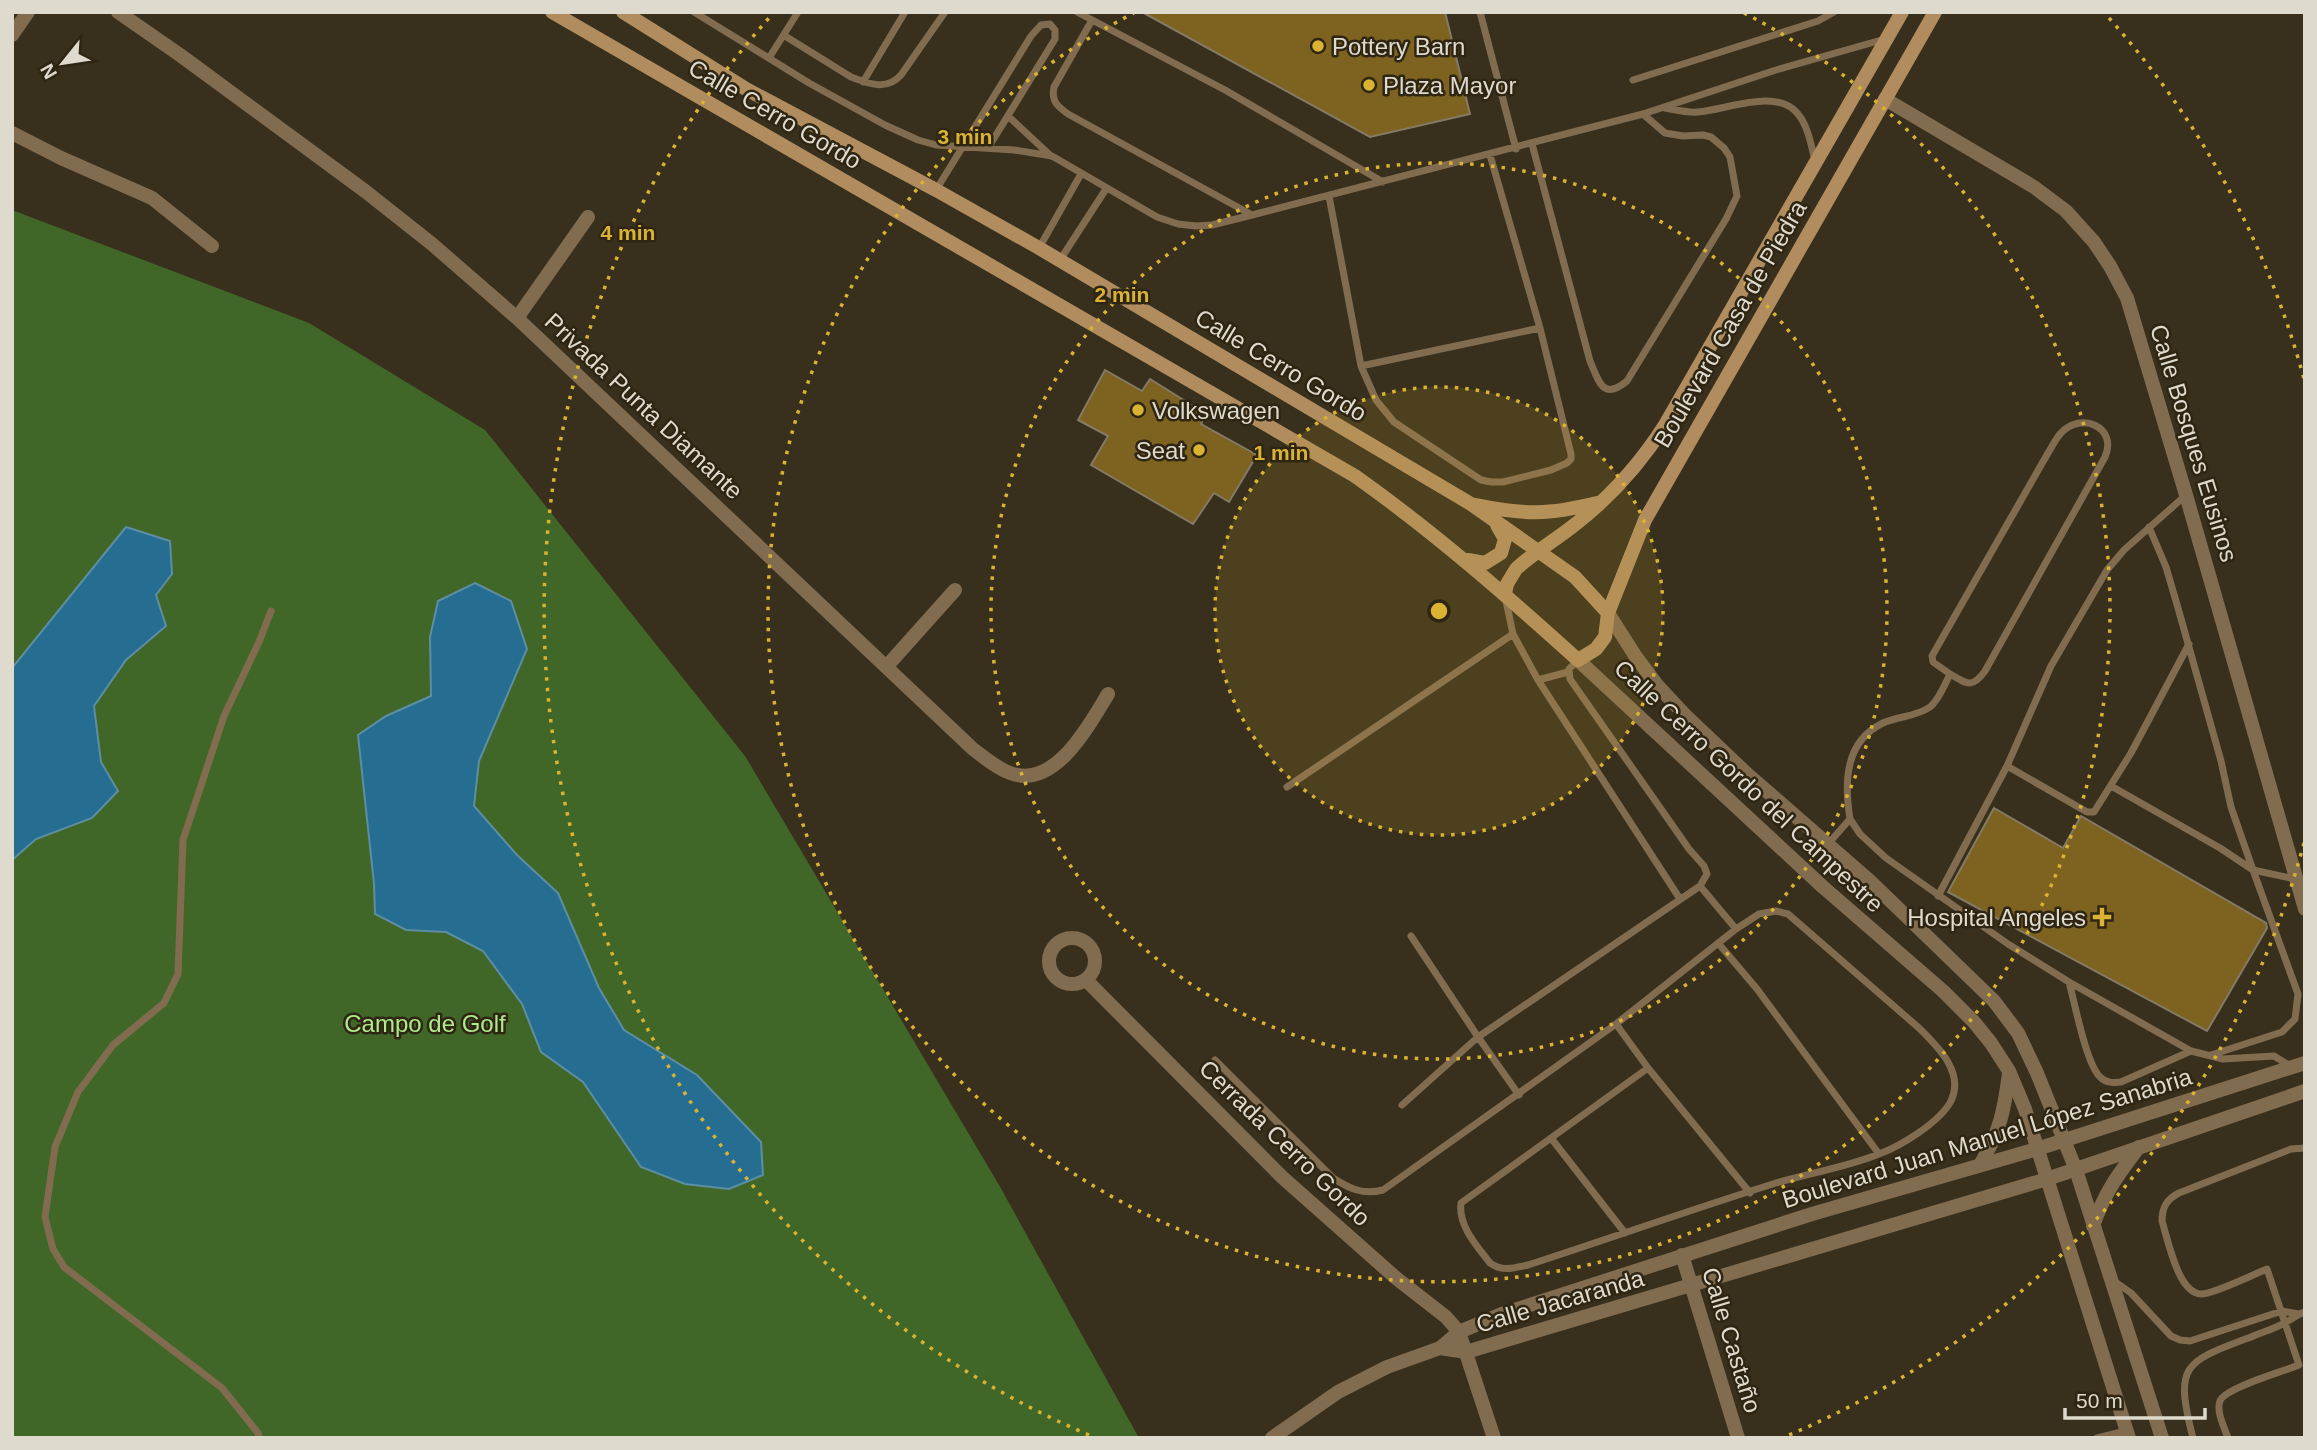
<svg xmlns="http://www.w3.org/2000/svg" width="2317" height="1450" viewBox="0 0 2317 1450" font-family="Arial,sans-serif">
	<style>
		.green { fill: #416728 }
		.water { fill: #256e91; stroke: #5d8ea3; stroke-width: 2 }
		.building { fill: #7d6220; stroke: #847a65; stroke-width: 2 }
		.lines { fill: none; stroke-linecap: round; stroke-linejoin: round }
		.service { stroke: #826c4f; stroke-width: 7 }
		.minor { stroke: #826c4f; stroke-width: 14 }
		.tertiary { stroke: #826c4f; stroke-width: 14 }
		.secondary { stroke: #b08c5e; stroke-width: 14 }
		.ring { fill: none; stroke: #dab333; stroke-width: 3.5; stroke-dasharray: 3.5 7 }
		.poi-dot { fill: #dab333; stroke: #2e2613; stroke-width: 2.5 }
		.labels { text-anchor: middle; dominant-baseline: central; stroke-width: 5; stroke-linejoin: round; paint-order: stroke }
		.poi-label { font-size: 24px; fill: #dfdace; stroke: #2e2613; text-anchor: start }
		.street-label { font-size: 24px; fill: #dfdace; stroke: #2e2613 }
		.park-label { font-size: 24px; fill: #adeb8a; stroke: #2e2613 }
		.centre { fill: #dab333; stroke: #2e2613; stroke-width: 3.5 }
		.ring-label { font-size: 21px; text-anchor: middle; font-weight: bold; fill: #dab333; stroke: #2e2613; stroke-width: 5; stroke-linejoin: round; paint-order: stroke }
	</style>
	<rect width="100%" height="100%" fill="#38301d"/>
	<path class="green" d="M12,210L309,323L485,430L745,756L999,1185L1139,1438H12Z"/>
	<path class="water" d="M126,527L170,541L172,574L156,595L166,626L126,660L94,706L101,762L118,791L92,818L36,839L12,860V668Z
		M475,583L511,601L527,649L479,761L474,806L517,855L558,893L599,988L624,1030L697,1075L761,1142L763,1175L729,1189L685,1184L641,1167L583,1082L541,1052L522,1004L483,951L446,932L406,930L375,914L374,884L358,735L386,716L431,696L430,637L438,601Z"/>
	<path class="building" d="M1142,12H1445L1470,114L1370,137Z
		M1105,370L1142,391L1150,379L1206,414L1201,424L1257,455L1229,502L1214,493L1193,524L1091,465L1108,436L1078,420Z
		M1994,808L2063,848L2081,816L2266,923L2267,928L2207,1031L1948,892Z"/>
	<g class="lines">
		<path class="service" d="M694,12L809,83L885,125L918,140L936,145L1014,150L1052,156L1157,217L1178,224L1196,226L1212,225L1252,215L1643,114L1776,70L1885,39
			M1077,12L1225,90L1383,182
			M1480,12L1516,149
			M1092,20L1054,87C1051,101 1057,106 1068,114L1252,215
			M785,36L851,77C869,84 887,91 901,75L945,12
			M769,58L798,12
			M1633,80L1818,21L1834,12
			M863,82L905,12
			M1665,108C1676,110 1687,113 1698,112C1726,110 1777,87 1798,114C1808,126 1811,145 1815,160
			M1008,116L1051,156
			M1532,144L1590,361C1599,382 1603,401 1627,381L1726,219L1737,196L1730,157L1724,148L1711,137L1703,135L1683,136L1665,133L1643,114
			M936,190L1031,36L1041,25L1050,24L1055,30V39L988,148
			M1329,196L1361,366L1376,400L1394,422L1481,480L1491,482H1503L1551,470L1567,463L1571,459V454L1540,328L1490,155
			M1039,248L1081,174
			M1060,260L1106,189
			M1361,366L1540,328
			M2186,495L2124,550L2107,570L2051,666L2007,766L2087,812H2094L2131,753L2189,644
			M1505,596L1513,634L1538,680L1680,899
			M1538,680L1568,672
			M2111,786L2220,848L2253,870L2231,807L2221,761L2178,608L2166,567L2149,527
			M1287,787L1513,634
			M1850,819C1844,782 1845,741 1883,723C1898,716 1916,717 1930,707C1939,700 1945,684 1950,674C1967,684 1972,689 1985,671L2105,457C2118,427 2081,411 2061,433C2056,438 2052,447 2048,453L1932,656L1933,662L1950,674
			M1828,844L1850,819L1860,834L1886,858L2008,944L2069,982L2191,1051L2223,1059L2274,1056L2292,1067
			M2253,870L2295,879
			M1700,886L1736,929
			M1938,896L2007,766
			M1718,943L1757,989L1879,1154
			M2069,982C2075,1004 2086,1063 2100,1077C2106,1083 2113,1083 2121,1082L2191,1051
			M1616,1024L1648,1068L1750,1193
			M2211,1055L2282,1032L2295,1019L2298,994L2253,870
			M1215,1060L1333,1178C1350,1189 1363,1195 1383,1190L1616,1024L1736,929L1759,914L1776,911L1788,914L1919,1028C1937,1046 1965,1072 1951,1101C1940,1122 1901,1146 1879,1154C1847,1167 1810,1173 1776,1183C1693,1209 1611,1238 1528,1265C1514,1268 1502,1272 1490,1263C1477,1246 1458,1226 1461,1203L1648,1068
			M1519,1095L1478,1037L1700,886L1707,874L1704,866L1689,849L1570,679L1569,669L1578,660
			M1402,1105L1478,1037L1411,936
			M1551,1138L1625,1233
			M2114,1281L2131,1293L2171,1336L2180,1340L2190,1341L2282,1311L2299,1314
			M259,1438L258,1433L222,1388L64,1267L53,1249L45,1217L55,1147L78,1092L113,1045L164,1003L178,974L183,840L224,716L259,642L271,611
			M2097,1438L2126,1431
			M2193,1438C2174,1364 2184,1362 2251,1337C2262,1332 2275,1329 2286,1322C2293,1319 2297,1314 2305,1312
			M2228,1438C2224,1427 2216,1411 2220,1401C2224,1388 2285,1371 2299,1365L2267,1269C2252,1275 2214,1294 2201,1294C2178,1293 2168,1240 2162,1221C2162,1207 2167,1199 2179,1193L2291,1149L2305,1148"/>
		<path class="minor" d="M118,12L180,55L365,191L432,244L517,318L973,749C985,758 996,768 1010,773C1055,790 1089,725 1108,694
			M12,35L28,12
			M1885,99L2034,187L2066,211L2094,242L2110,266L2127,298L2186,495L2305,909
			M12,133L61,158L152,198L212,246
			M517,318L588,217
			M887,666L955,590
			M1049 961a23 23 0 1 1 46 0a23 23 0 1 1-46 0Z
			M1086,980L1282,1177L1396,1278L1446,1317L1459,1332L1494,1438
			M1682,1255L1738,1438
			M1440,1348L1466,1352L2047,1179
			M1272,1438L1338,1392L1387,1367L1440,1348L1459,1332L1502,1314L1812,1214L2037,1149"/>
		<path class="tertiary" d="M1608,613L1636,657L1657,685L1684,714L1746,773L1871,882L1994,1001L2018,1033L2037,1073L2076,1170L2162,1438
			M1578,660L1823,887L1943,991L1974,1022L1991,1043L2009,1071L2025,1109L2129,1438
			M2037,1149L2305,1063
			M1980,1165C2000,1131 2004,1112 2009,1073
			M2047,1179L2305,1091
			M2093,1226C2105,1192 2117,1176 2139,1147"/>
		<path class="secondary" d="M552,12L1355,476C1434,532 1506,595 1578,660L1596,649L1605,637L1608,613L1645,520L1935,12
			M623,12L746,89L936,190L1039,248L1471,504L1575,577L1608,613
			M1476,505C1525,515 1548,515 1597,503
			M1468,560L1485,563L1501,553L1505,539L1497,525
			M1505,594L1507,584L1516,569C1533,553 1554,541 1573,526C1611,497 1640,464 1665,425L1902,12"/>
	</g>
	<circle cx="1439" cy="611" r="224" fill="#dab333" fill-opacity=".12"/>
	<g class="ring">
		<circle cx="1439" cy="611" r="224"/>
		<circle cx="1439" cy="611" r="448"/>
		<path d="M1744 13A671 671 0 1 1 1134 13"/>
		<path d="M2304 843A895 895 0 0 1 1789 1435M1089 1435A895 895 0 0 1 769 18M2109 18A895 895 0 0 1 2304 379"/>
	</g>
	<g class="poi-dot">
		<circle cx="1318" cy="46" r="7"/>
		<circle cx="1369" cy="85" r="7"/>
		<circle cx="1138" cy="410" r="7"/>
		<circle cx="1199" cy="450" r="7"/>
		<path d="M2098.5 906.5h7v7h7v7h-7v7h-7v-7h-7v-7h7z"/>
	</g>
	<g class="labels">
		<g class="poi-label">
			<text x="1332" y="46">Pottery Barn</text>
			<text x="1383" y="85">Plaza Mayor</text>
			<text x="1152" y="410">Volkswagen</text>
			<text x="1185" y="450" text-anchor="end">Seat</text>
			<text x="2086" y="917" text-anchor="end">Hospital Angeles</text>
		</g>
		<g class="street-label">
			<text transform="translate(775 114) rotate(30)">Calle Cerro Gordo</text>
			<text transform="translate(1730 324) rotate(-60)">Boulevard Casa de Piedra</text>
			<text transform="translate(1281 365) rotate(31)">Calle Cerro Gordo</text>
			<text transform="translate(644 406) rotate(43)">Privada Punta Diamante</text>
			<text transform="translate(2194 443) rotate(73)">Calle Bosques Eusinos</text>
			<text transform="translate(1749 786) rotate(43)">Calle Cerro Gordo del Campestre</text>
			<text transform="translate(1987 1138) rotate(-17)">Boulevard Juan Manuel López Sanabria</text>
			<text transform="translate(1285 1143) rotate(44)">Cerrada Cerro Gordo</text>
			<text transform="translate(1560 1301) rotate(-16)">Calle Jacaranda</text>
			<text transform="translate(1732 1340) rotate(73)">Calle Castaño</text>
		</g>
		<g class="park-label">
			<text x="425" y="1023">Campo de Golf</text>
		</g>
	</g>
	<circle cx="1439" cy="611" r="10" class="centre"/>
	<g class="ring-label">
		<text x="965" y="144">3 min</text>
		<text x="628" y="240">4 min</text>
		<text x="1122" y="302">2 min</text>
		<text x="1281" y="460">1 min</text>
	</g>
	<rect width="2317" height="1450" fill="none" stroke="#dfdace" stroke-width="28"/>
	<g transform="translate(63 63) rotate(240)" stroke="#2e2613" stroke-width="5" paint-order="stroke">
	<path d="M0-5L12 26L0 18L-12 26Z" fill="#dfdace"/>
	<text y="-10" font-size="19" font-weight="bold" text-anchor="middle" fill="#dfdace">N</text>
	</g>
	<path d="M2065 1408v10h140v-10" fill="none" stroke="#dfdace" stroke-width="3.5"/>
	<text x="2076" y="1408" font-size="21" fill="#dfdace" stroke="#2e2613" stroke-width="5" paint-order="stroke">50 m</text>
</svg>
